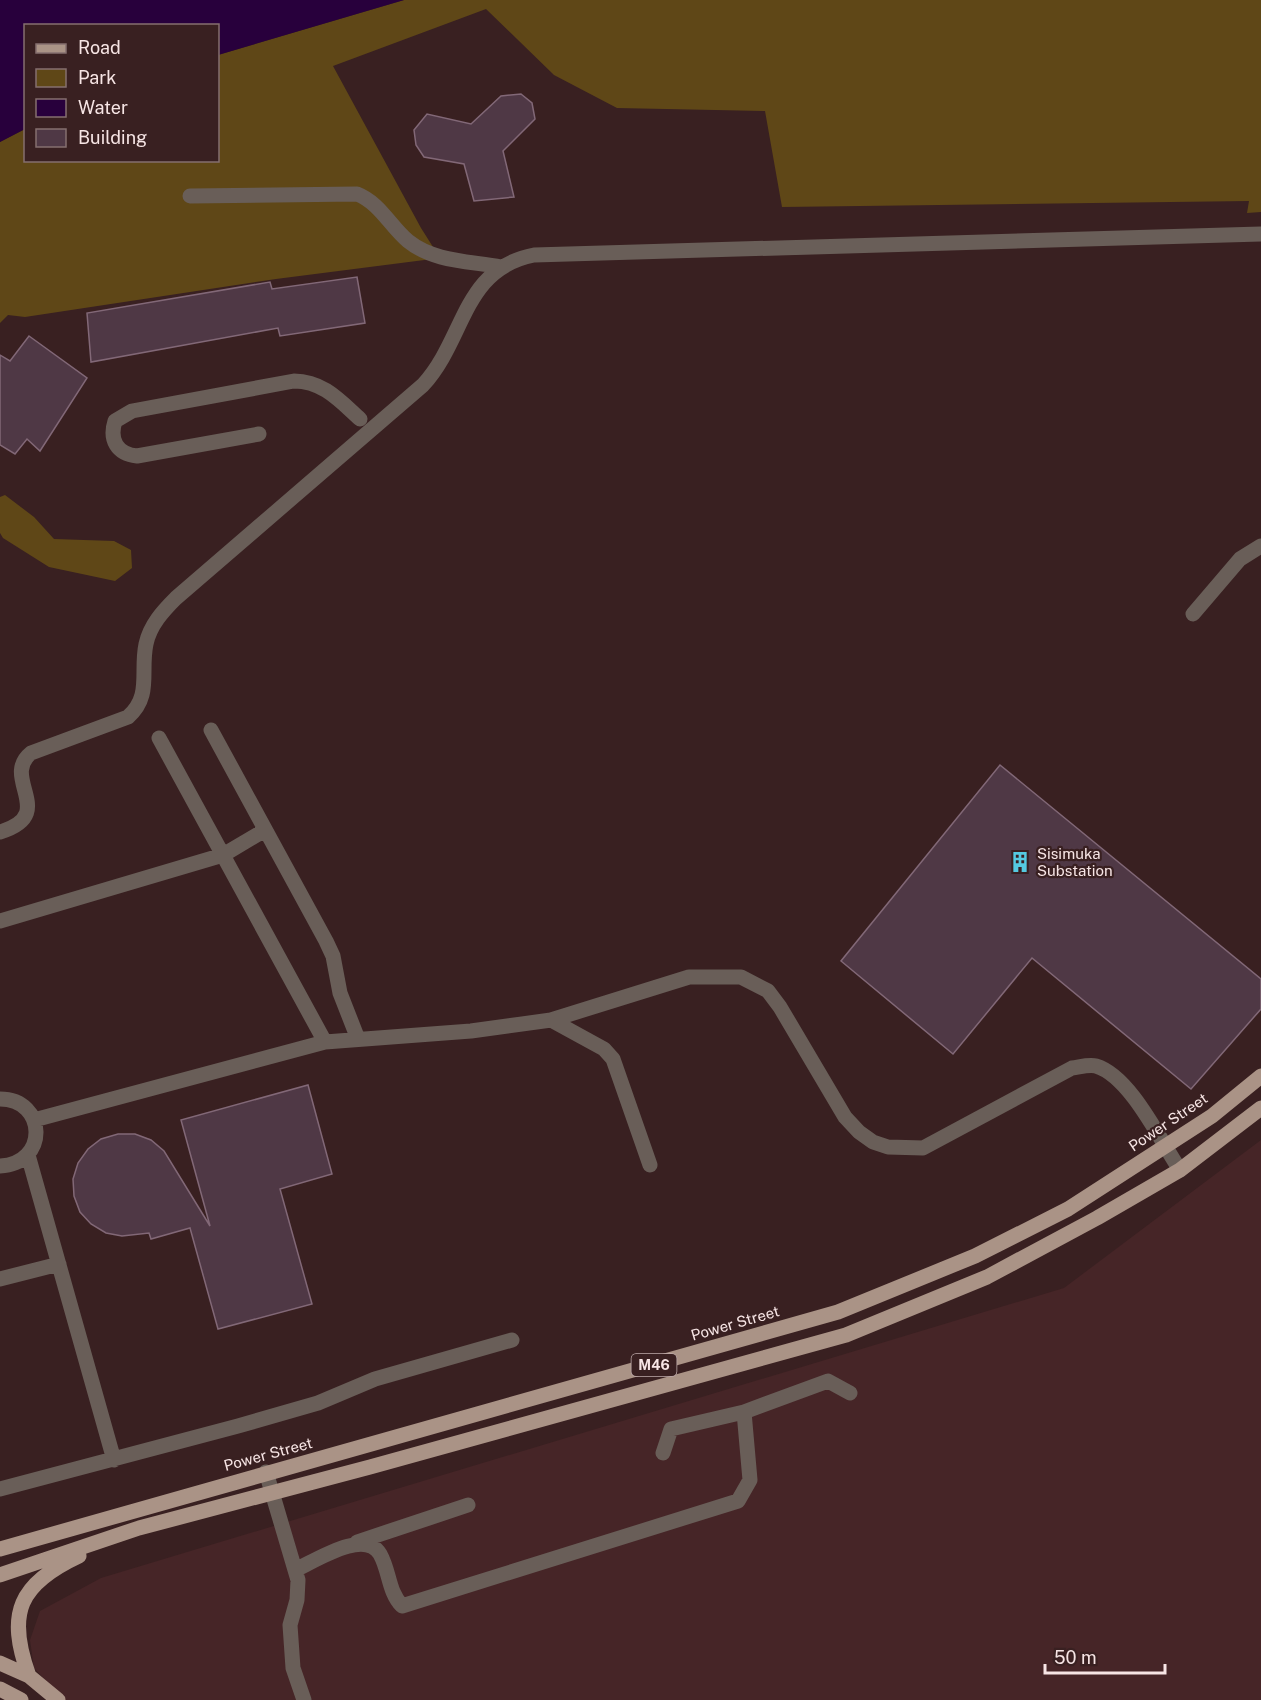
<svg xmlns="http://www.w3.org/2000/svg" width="1261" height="1700" viewBox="0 0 1261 1700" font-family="'Public Sans',sans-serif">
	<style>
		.built { fill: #462527 }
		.green { fill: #5f4717 }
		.water { fill: #28003c }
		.building { fill: #4f3845; stroke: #826877; stroke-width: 1.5 }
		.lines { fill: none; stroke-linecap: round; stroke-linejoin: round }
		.minor { stroke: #695e58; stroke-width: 15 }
		.major { stroke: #aa9386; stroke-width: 15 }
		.labels { text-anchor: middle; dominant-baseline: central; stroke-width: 4.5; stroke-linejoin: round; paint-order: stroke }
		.shield { fill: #392021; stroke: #beaaaa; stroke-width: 1.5 }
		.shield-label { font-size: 14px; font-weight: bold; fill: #f7e5e5 }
		.poi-label { font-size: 15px; fill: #f7e5e5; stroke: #392021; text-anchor: start }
		.street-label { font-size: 15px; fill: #f7e5e5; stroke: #392021 }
	</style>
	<rect width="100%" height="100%" fill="#392021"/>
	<path class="built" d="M1261,1140V1700H64L34,1668L30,1640L40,1611L101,1578L1064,1288Z"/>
	<path class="green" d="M404,0H1261V212L1247,213L1249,201L782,207L765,111L617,108L554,75L486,9L333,66L421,228L440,258L276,279L25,317L8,315L0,323V142L25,129L26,160H218V55Z
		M5,495L34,517L54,539L114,541L131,550L132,568L115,581L49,567L3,538L0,533V497Z"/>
	<path class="water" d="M0,0H404L218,55V26H26L25,129L0,142Z"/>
	<path class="building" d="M521,94L532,103L535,119L503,151L514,197L474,201L464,164L424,157L416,145L414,130L427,114L471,124L501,96Z
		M357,277L365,323L280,336L278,328L91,362L87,313L270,282L272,289Z
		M29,336L87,378L40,451L27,439L15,454L0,445V355L10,361Z
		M1000,765L1261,979V1009L1191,1089L1032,958L953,1054L841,961Z
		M308,1085L332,1174L280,1189L312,1304L218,1329L190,1228L151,1239L149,1233L122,1236L106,1233L91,1224L80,1212L74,1196L73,1179L78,1163L88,1149L101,1139L118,1134H135L151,1140L164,1151L210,1226L181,1120Z"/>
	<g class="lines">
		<path class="minor" d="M190,196L357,194C380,203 390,226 408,241C434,262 470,261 501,267
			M259,434L137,456C117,454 109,440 115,421L132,411L294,381C323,381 340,401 360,419
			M1193,614L1240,559L1261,546
			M211,730L326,941L333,956L340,993L358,1039
			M159,738L325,1042
			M0,832C59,814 0,778 31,753L128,717C152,696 140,672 146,644C150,625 163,611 176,598L423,385C466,338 462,269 534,255L1261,234
			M0,921L223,855L265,830
			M551,1020L604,1049L613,1059L650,1165
			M0,1099C47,1099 49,1164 0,1166
			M34,1120L325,1042L471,1031L551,1020L689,977H741L768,991L780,1007L845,1117L859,1132L873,1142L888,1147L923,1148L1072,1068C1080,1067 1089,1064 1096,1066C1130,1076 1160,1140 1180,1170
			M28,1155L114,1460
			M0,1279L59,1264
			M744,1412L828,1381L850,1393
			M266,1472L298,1580L297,1600L290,1625L293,1668L304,1700
			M0,1489L238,1426L318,1403L375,1379L512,1340
			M357,1542L468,1505
			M295,1570C315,1561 365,1528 380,1554C390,1572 388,1591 402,1606L738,1501L750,1480L744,1412L671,1429L663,1453"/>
		<path class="major" d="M0,1549L838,1312L975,1256L1068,1209L1212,1116L1261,1076
			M0,1575L139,1528L370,1467L846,1335L987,1277L1097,1218L1180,1170L1261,1108
			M0,1663L29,1676L58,1700
			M29,1676C6,1613 19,1584 79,1556
			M0,1689L21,1700"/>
	</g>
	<defs>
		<symbol id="building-bare" viewBox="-9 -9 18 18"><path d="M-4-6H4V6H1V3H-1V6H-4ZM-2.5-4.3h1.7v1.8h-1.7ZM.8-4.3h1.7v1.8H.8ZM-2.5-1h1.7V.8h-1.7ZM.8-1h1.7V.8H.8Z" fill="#55cae0" stroke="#392021" stroke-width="2.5" paint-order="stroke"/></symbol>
	</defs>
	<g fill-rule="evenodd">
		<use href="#building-bare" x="1005" y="847" width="30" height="30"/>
	</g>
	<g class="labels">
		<rect class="shield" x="631.5" y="1354" width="45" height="22" rx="4.5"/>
		<g class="shield-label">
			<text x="654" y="1365">M46</text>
		</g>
		<g class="poi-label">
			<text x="1037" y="853">Sisimuka<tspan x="1037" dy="17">Substation</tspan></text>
		</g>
		<g class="street-label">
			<text transform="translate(1168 1122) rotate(-34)">Power Street</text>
			<text transform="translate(735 1323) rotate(-16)">Power Street</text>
			<text transform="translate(268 1454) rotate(-15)">Power Street</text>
		</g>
	</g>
	<rect x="24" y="24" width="195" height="138" fill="#392021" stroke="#856f6f" stroke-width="1.5"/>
	<rect x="36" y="44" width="30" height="9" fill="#aa9386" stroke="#856f6f" stroke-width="1.5"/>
	<text x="78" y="54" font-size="18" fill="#f7e5e5">Road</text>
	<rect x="36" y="69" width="30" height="18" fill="#5f4717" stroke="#856f6f" stroke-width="1.5"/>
	<text x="78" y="84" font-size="18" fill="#f7e5e5">Park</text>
	<rect x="36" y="99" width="30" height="18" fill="#28003c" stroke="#856f6f" stroke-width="1.5"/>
	<text x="78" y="114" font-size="18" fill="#f7e5e5">Water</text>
	<rect x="36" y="129" width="30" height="18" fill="#4f3845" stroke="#856f6f" stroke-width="1.5"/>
	<text x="78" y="144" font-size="18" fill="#f7e5e5">Building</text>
	<path d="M1045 1664v9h120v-9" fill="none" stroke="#f7e5e5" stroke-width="3"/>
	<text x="1054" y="1664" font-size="18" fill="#f7e5e5" stroke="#392021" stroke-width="4.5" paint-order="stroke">50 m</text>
</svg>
